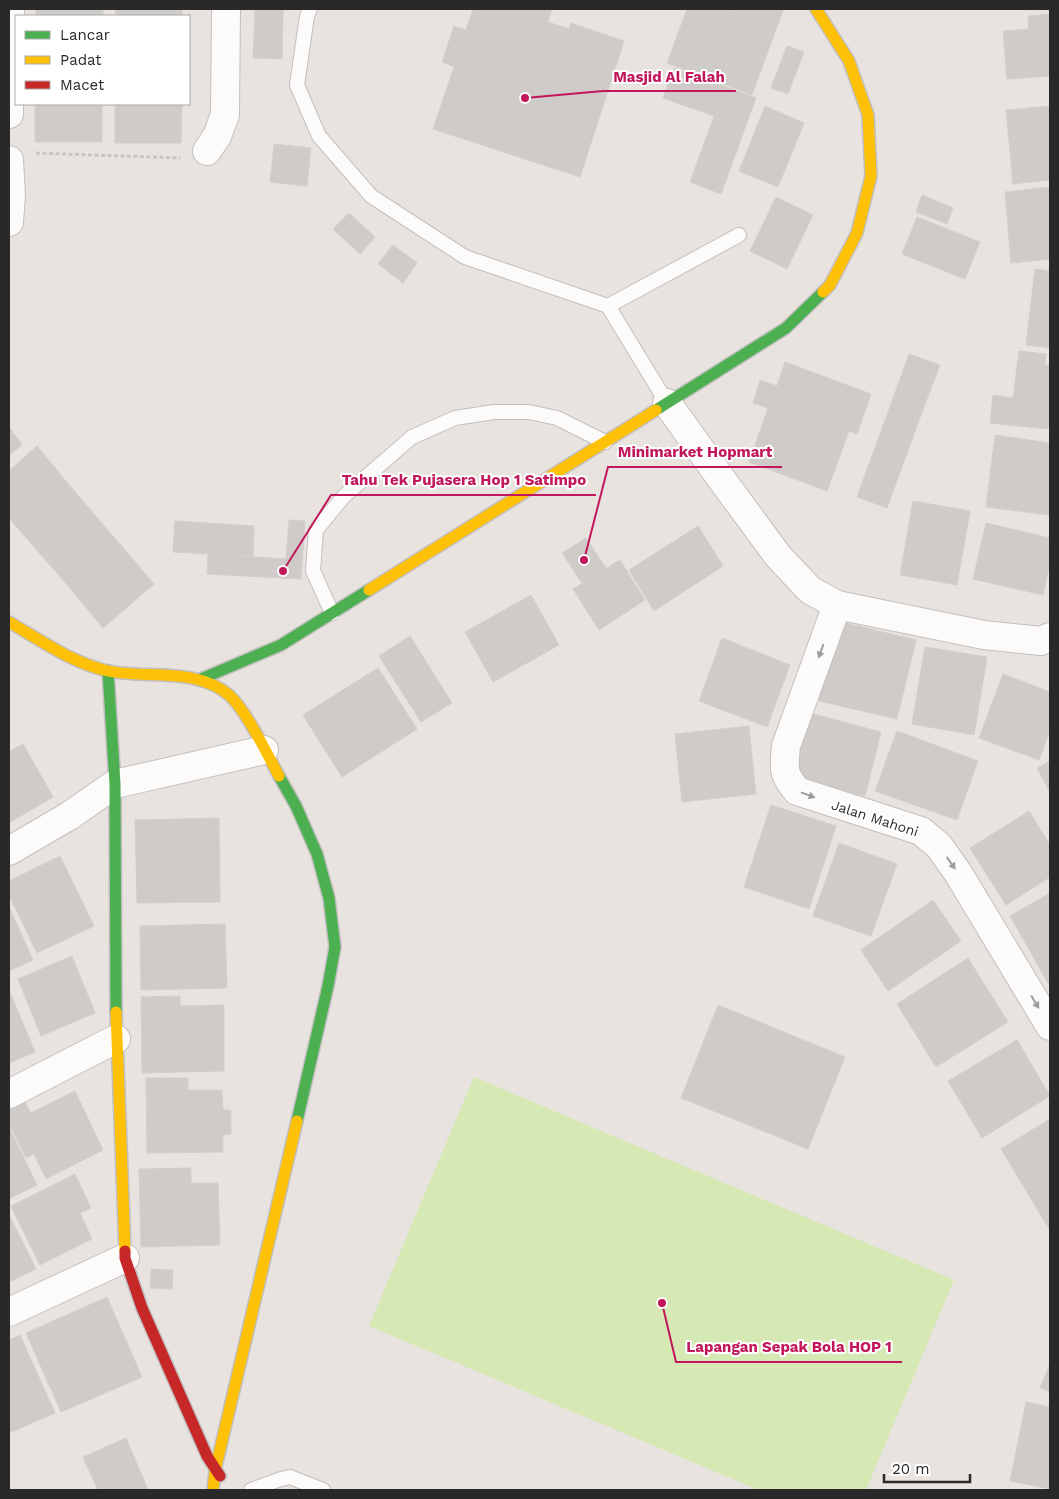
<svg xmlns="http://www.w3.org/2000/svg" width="1059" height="1499" viewBox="0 0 1059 1499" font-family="'Work Sans',sans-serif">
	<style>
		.pitch { fill: #d6e8b3 }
		.building { fill: #cecbc8; stroke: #d3cfca }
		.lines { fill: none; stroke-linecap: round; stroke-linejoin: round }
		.lane-casing { stroke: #c1bfc0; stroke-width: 16 }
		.street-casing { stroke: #c1bfc0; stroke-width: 30 }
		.fast-casing { stroke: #c1bfc0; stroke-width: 14 }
		.slow-casing { stroke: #c1bfc0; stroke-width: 14 }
		.jam-casing { stroke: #c1bfc0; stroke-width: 14 }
		.path { stroke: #c6c5c5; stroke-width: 3; stroke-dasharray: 4 2.5; stroke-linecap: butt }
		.lane { stroke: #fcfbfa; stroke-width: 14 }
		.street { stroke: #fcfbfa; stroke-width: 28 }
		.fast { stroke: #4caf50; stroke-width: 11 }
		.slow { stroke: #ffc107; stroke-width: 11 }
		.jam { stroke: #c62828; stroke-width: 11 }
		.oneway { fill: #9d9c9c }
		.labels { text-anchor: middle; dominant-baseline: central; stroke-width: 4; stroke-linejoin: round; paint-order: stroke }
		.street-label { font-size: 14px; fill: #292929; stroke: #fff }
		.leader { fill: none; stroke: #c2185b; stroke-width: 2 }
		.callout-dot { fill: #c2185b; stroke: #fff; stroke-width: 2 }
		.callout-label { font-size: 15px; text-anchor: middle; font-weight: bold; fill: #c2185b; stroke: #fff; stroke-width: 4; stroke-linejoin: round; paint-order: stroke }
	</style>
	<rect width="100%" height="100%" fill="#e8e3de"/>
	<path class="pitch" d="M474,1077L954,1280L866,1490H759L369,1326Z"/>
	<path class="building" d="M36,9H103V16H36Z
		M116,9H182V16H115Z
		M255,9H283L282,59L253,58Z
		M473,9H552L548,22L569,29L571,23L624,41L580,177L433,129L454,67L442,62L454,26L466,30Z
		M687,9H729L777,27L752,95L667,63Z
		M729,9H782L783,10L777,27Z
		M1050,14V76L1007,79L1003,31L1029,29L1028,16Z
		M787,46L804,52L788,94L771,88Z
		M674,68L756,98L721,194L690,182L714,116L663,98Z
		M35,104H102V142H35Z
		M115,104H182L181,143H115Z
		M765,106L804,123L778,187L739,171Z
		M1050,106V180L1013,184L1006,110Z
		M274,144L311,148L307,186L270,182Z
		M1050,187V259L1011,263L1005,192Z
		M922,195L953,208L947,224L916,212Z
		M776,197L813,215L787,269L750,251Z
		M349,213L375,237L360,254L333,229Z
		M917,217L980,242L965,279L902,254Z
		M393,245L417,263L403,283L378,264Z
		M1035,269L1050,271V348L1026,345Z
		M1019,351L1046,354L1045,365L1050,366V415L1048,429L990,423L993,395L1013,398Z
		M909,354L940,365L925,404L895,393Z
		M785,362L871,394L857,434L849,431L827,491L749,462L768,408L753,403L760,380L777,386Z
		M895,393L925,404L887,508L857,497Z
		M9,427L22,445L9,455Z
		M995,435L1050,443V515L986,507Z
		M37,446L65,480L14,524L9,517V471Z
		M65,480L94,514L43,557L14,524Z
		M913,501L970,511L957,585L900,575Z
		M94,514L125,550L74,593L43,557Z
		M289,520L305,521L301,579L207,574L208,554L286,559Z
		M175,521L254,526L253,556L173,552Z
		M986,523L1050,538V563L1043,595L973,579Z
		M698,526L723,566L654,611L629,570Z
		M586,538L606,568L582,583L562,553Z
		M125,550L154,584L103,628L74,593Z
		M620,560L645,600L599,630L573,589Z
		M531,595L559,645L493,682L465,632Z
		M837,621L916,640L897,719L819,701Z
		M410,636L452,703L421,722L379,656Z
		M722,638L790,665L767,727L699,701Z
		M925,647L987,657L974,735L912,724Z
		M378,668L417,729L342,777L303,715Z
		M1003,674L1050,692V730L1039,760L979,738Z
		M810,713L881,732L865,796L794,778Z
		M749,726L756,794L682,802L675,734Z
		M897,731L978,761L957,820L875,791Z
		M23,744L53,797L9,823V752Z
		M1050,761V792L1037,768Z
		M771,805L836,826L809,909L744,887Z
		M1029,811L1050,845V877L1006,905L970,848Z
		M219,818L220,902L137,903L135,820Z
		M839,843L897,864L871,936L813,916Z
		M60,856L94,926L37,953L9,895V881Z
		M1050,893V981L1048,983L1010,916Z
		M933,900L961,941L888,991L861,950Z
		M9,907L33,960L9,971Z
		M225,924L227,988L141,990L140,926Z
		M72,956L95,1013L41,1036L18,979Z
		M968,958L1008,1022L936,1067L897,1004Z
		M9,990L35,1052L9,1063Z
		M180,996V1006L224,1005V1071L142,1073L141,997Z
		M718,1005L845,1057L808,1149L681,1098Z
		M1017,1040L1050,1096L982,1138L948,1081Z
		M146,1078H188V1090H222L223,1110H231V1134L223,1135V1152L147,1153Z
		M75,1091L103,1150L46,1179L34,1154L26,1158L9,1123V1108L24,1101L31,1113Z
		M1050,1119V1228L1049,1229L1001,1149Z
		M9,1127L37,1185L9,1199Z
		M191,1168V1183H218L220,1245L141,1247L139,1169Z
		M75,1174L91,1208L80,1213L92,1239L40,1265L11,1206Z
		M9,1215L36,1269L9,1282Z
		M151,1269L173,1270L172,1289L150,1288Z
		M107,1297L142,1377L61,1412L26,1333Z
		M20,1335L55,1413L9,1433V1340Z
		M1050,1364V1392L1040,1388Z
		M1026,1402L1050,1407V1489L1010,1481Z
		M126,1438L148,1490H98L83,1457Z"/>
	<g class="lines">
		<defs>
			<path id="lane" d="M310,9L307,16L297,85L319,136L371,196L465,257L608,306L667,403
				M608,306L739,235
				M332,613L313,571L316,530L344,496L412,437L455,418L494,412H529L557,418L605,442
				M251,1490L281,1479L290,1477L323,1490"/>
			<path id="street" d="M9,114L10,9
				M207,151L217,136L225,115L226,9
				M9,160L11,195L9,222
				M667,403L725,484L778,556L810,590L837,605L984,635L1041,641L1050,637
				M837,605L786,746C784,769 782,773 797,791L921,831L939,846L958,873L1050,1026
				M9,851L69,816L115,784L264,750
				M9,1094L116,1039
				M9,1312L125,1258"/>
			<path id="fast" d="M656,410L786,328L823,292
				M108,671L115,784L116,1012
				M201,679L281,645L369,590
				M279,776L296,806L317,854L329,898L335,947L328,986L297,1121"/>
			<path id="slow" d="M816,9L849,61L868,115L871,176L857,233L830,285L823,292
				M369,590L656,410
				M9,622C40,640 72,663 108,671C147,679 196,667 229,695C246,710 267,754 279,776
				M116,1012L125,1251
				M213,1490L215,1471L297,1121"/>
			<path id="jam" d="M125,1251V1258L142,1308L207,1456L220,1476"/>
		</defs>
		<use href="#lane" class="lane-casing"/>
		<use href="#street" class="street-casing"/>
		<use href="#fast" class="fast-casing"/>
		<use href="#slow" class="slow-casing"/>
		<use href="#jam" class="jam-casing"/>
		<path class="path" d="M36,153L180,158"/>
		<use href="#lane" class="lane"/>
		<use href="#street" class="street"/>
		<use href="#fast" class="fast"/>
		<use href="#slow" class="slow"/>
		<use href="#jam" class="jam"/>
	</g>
	<defs><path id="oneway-solid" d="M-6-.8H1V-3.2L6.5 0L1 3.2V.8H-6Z" transform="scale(1.25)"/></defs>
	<g class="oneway">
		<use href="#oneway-solid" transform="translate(821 651) rotate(110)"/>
		<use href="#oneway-solid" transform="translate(808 795) rotate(20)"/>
		<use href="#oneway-solid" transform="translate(951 863) rotate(55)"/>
		<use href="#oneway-solid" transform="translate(1035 1002) rotate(59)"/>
	</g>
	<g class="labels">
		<g class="street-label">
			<text transform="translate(875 818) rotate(18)">Jalan Mahoni</text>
		</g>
	</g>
	<path class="leader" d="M525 98L603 91H736M584 560L608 467H782M283 571L331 495H596M662 1303L676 1362H902"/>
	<g class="callout-dot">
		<circle cx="525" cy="98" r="5"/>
		<circle cx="584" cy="560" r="5"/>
		<circle cx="283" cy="571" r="5"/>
		<circle cx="662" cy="1303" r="5"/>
	</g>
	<g class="callout-label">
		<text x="669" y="82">Masjid Al Falah</text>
		<text x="695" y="457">Minimarket Hopmart</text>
		<text x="464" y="485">Tahu Tek Pujasera Hop 1 Satimpo</text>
		<text x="789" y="1352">Lapangan Sepak Bola HOP 1</text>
	</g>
	<rect width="1059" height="1499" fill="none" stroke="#292929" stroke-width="20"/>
	<rect x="15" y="15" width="175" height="90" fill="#ffffff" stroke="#a9a9a9"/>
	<rect x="25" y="31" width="25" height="8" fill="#4caf50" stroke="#a9a9a9"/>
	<text x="60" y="40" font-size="15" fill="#292929">Lancar</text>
	<rect x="25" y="56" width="25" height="8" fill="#ffc107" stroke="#a9a9a9"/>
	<text x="60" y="65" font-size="15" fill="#292929">Padat</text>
	<rect x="25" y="81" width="25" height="8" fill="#c62828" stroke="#a9a9a9"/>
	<text x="60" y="90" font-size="15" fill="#292929">Macet</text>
	<path d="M884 1474v8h86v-8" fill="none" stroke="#292929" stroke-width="2.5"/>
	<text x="892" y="1474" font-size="15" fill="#292929" stroke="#ffffff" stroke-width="4" paint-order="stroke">20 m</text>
</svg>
